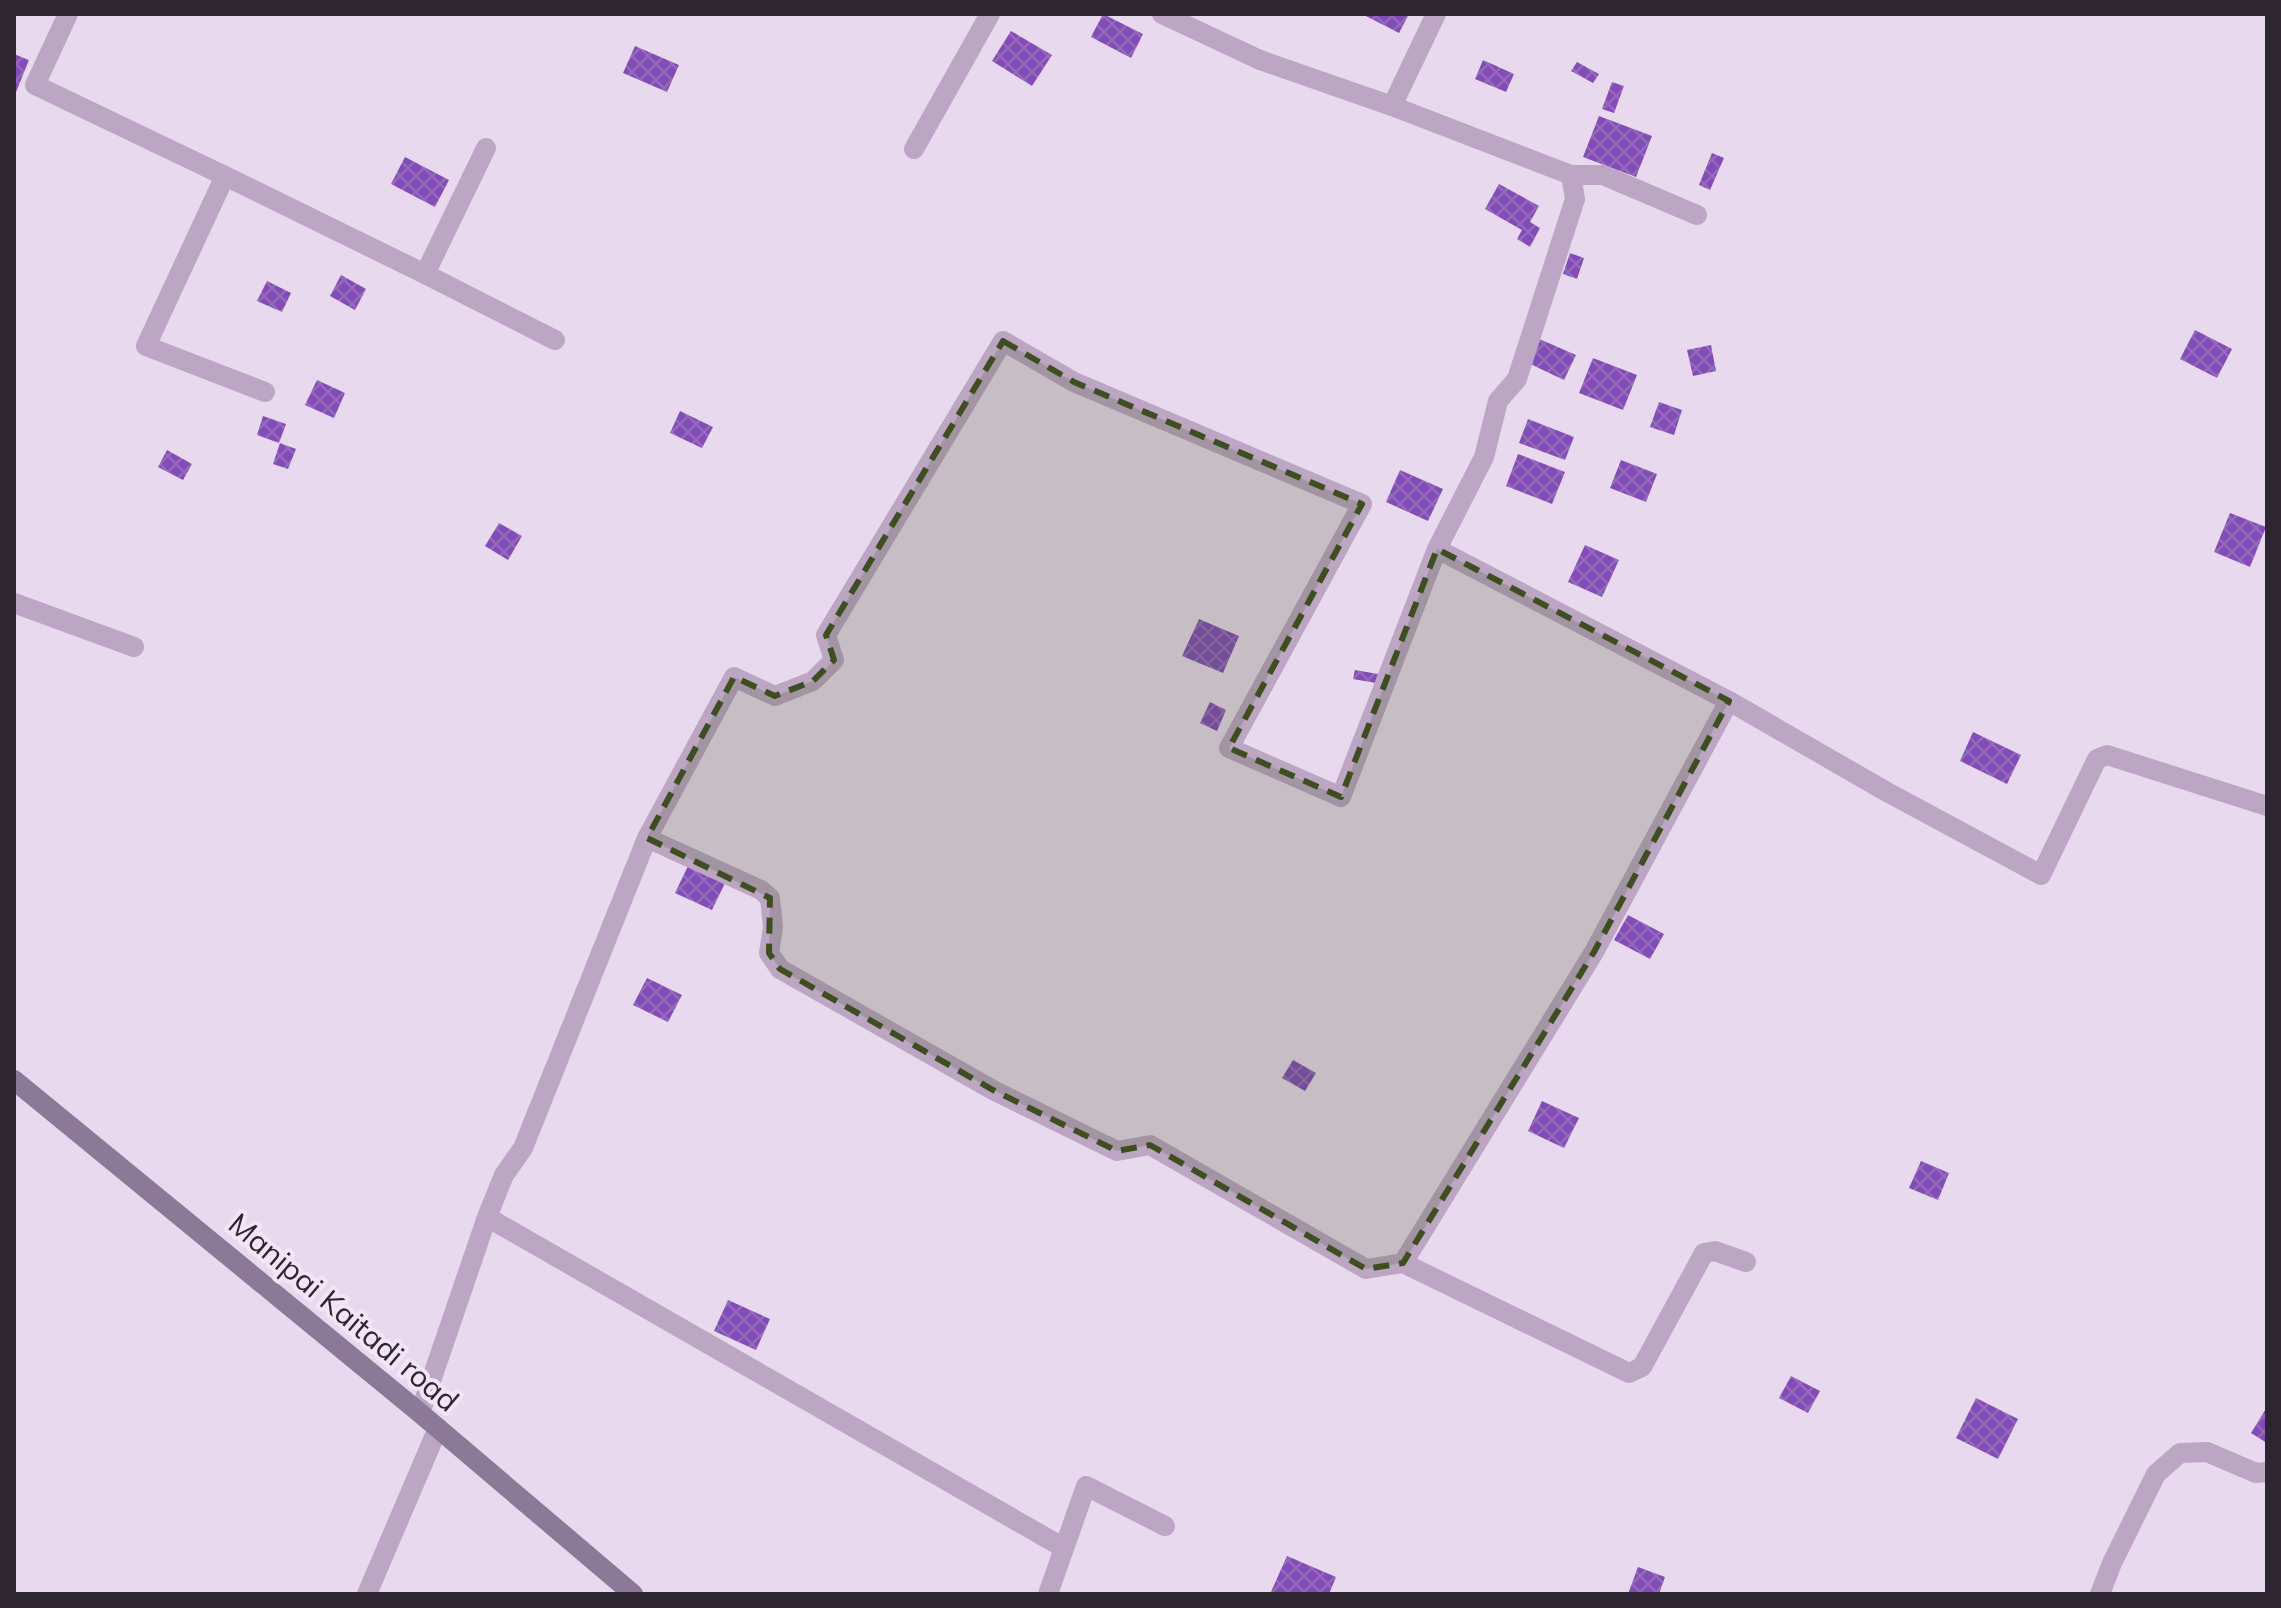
<svg xmlns="http://www.w3.org/2000/svg" width="2281" height="1608" viewBox="0 0 2281 1608" font-family="Mulish,sans-serif">
	<style>
		.building { fill: url(#building-cross-hatch) }
		.lines { fill: none; stroke-linecap: round; stroke-linejoin: round }
		.minor { stroke: #bca6c4; stroke-width: 20 }
		.secondary { stroke: #8c7897; stroke-width: 20 }
		.marked { fill: #3f4e21; fill-opacity: 0.2; stroke: #3f4e21; stroke-width: 6; stroke-dasharray: 16 10; stroke-linejoin: round }
		.labels { text-anchor: middle; dominant-baseline: central; stroke-width: 8; stroke-linejoin: round; paint-order: stroke }
		.street-label { font-size: 30px; fill: #2d2631; stroke: #f3e4f6 }
	</style>
	<defs>
		<pattern id="building-cross-hatch" width="8" height="8" patternUnits="userSpaceOnUse" patternTransform="scale(2)"><rect width="8" height="8" fill="#834cb8"/><path d="M0 0l8 8M0 8l8-8" fill="none" stroke="#956ebb"/></pattern>
	</defs>
	<rect width="100%" height="100%" fill="#e9d9ee"/>
	<path class="building" d="M1103,14L1143,34L1131,58L1091,37Z
		M1362,14H1409L1399,33Z
		M1011,31L1052,55L1032,86L992,61Z
		M635,46L679,65L667,92L623,73Z
		M14,54L29,60L14,97Z
		M1483,60L1514,74L1506,92L1475,79Z
		M1577,62L1599,74L1593,83L1571,71Z
		M1612,82L1624,86L1614,113L1602,109Z
		M1599,116L1652,136L1636,177L1583,157Z
		M1712,153L1724,158L1710,190L1699,185Z
		M405,157L449,180L435,207L391,184Z
		M1499,184L1539,206L1530,222L1540,228L1530,247L1517,239L1522,230L1485,209Z
		M1570,253L1584,258L1577,279L1563,274Z
		M341,275L366,289L355,310L330,296Z
		M267,281L291,293L282,312L257,301Z
		M2195,330L2232,349L2217,378L2180,359Z
		M1537,338L1576,355L1564,380L1526,362Z
		M1711,345L1716,371L1693,376L1687,350Z
		M1593,358L1637,375L1623,410L1579,393Z
		M317,380L345,393L334,418L305,405Z
		M1659,402L1682,410L1674,435L1650,427Z
		M680,411L713,427L702,448L670,433Z
		M263,416L286,424L279,443L257,435Z
		M1528,419L1574,437L1565,460L1519,443Z
		M280,443L296,449L288,469L273,464Z
		M167,450L192,464L183,480L158,467Z
		M1518,454L1565,472L1552,504L1506,486Z
		M1621,460L1657,474L1646,502L1610,488Z
		M1400,470L1443,489L1428,521L1386,502Z
		M2230,513L2266,527L2250,567L2214,552Z
		M499,523L522,536L508,560L485,546Z
		M1585,545L1619,560L1602,597L1568,582Z
		M1199,619L1239,636L1223,673L1182,656Z
		M1355,670L1378,674L1376,683L1353,679Z
		M1210,702L1226,710L1217,731L1200,723Z
		M1973,732L2021,755L2007,784L1960,761Z
		M689,864L726,881L712,910L675,893Z
		M1628,915L1664,934L1650,959L1614,940Z
		M647,978L682,995L668,1022L633,1005Z
		M1293,1060L1316,1073L1305,1091L1282,1078Z
		M1542,1101L1579,1118L1564,1148L1528,1131Z
		M1921,1161L1949,1173L1938,1200L1909,1188Z
		M728,1300L770,1319L756,1350L714,1331Z
		M1791,1376L1820,1391L1808,1413L1779,1398Z
		M1976,1398L2018,1419L1998,1459L1956,1438Z
		M2267,1407V1443L2251,1433Z
		M1287,1556L1336,1577L1329,1594H1270Z
		M1638,1567L1665,1577L1659,1594H1628Z"/>
	<g class="lines">
		<path class="minor" d="M68,14L35,85L225,176L146,346L265,392
			M1162,14L1260,60L1392,106L1436,14
			M1392,106L1571,175H1603L1697,215
			M914,149L990,14
			M225,176L425,274L486,148
			M425,274L555,340
			M14,603L134,647
			M1729,701L1887,792L2041,875L2097,759L2107,755L2267,806
			M647,838L761,890L770,898L773,927L769,953L780,969L993,1090L1117,1151L1150,1145L1366,1269L1403,1263L1594,952L1729,701L1437,549
			M487,1217L504,1175L523,1148L647,838L734,677L775,696L813,681L834,660L826,635L1003,341L1074,382L1362,504L1229,748L1341,797L1437,549L1484,457L1498,401L1517,379L1575,199L1571,175
			M1403,1263L1629,1373L1642,1367L1704,1253L1715,1251L1746,1262
			M420,1413L487,1217L1064,1548
			M367,1594L438,1428
			M1048,1594L1086,1486L1165,1526
			M2100,1594L2112,1563L2156,1474L2180,1453L2207,1452L2256,1473L2267,1472"/>
		<path class="secondary" d="M14,1080L420,1413L633,1594"/>
	</g>
	<path class="marked" d="M1003,341L1074,382L1362,504L1229,748L1341,797L1437,549L1729,701L1594,952L1403,1263L1366,1269L1150,1145L1117,1151L993,1090L780,969L769,953L770,898L647,838L734,677L775,696L813,681L834,660L826,635Z"/>
	<g class="labels">
		<g class="street-label">
			<text transform="translate(344 1312) rotate(40)">Manipai Kaitadi road</text>
		</g>
	</g>
	<rect width="2281" height="1608" fill="none" stroke="#2d2631" stroke-width="32"/>
</svg>
